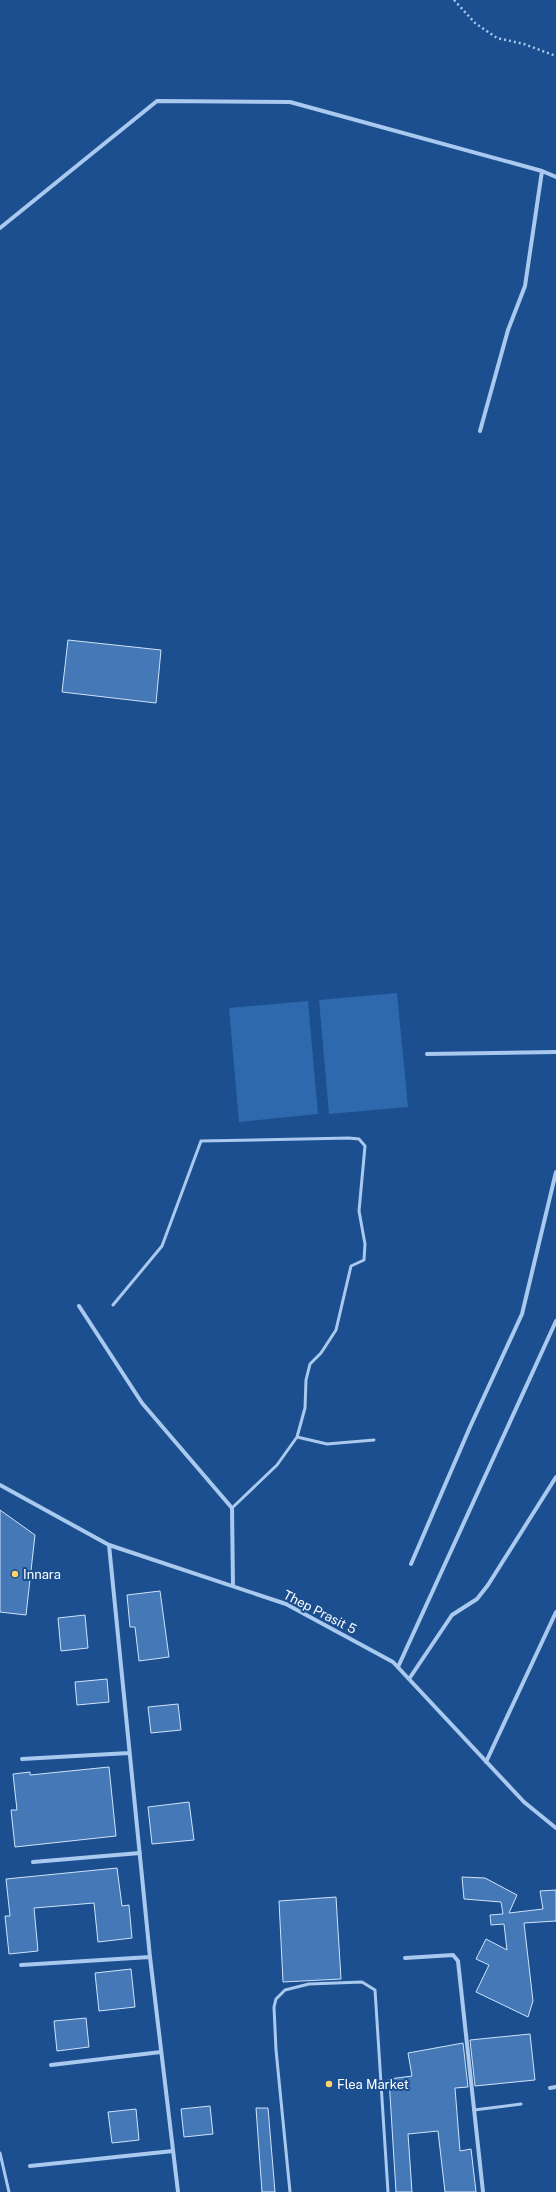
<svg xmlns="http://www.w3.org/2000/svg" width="556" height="2192" viewBox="0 0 556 2192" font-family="'Public Sans',sans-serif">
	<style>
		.green { fill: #2e69ad }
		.building { fill: #4478b7; stroke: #cfe3fa }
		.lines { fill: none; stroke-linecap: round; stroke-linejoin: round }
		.path { stroke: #a9c9ee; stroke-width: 2.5; stroke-dasharray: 2 3; stroke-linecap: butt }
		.service { stroke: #a9c9ee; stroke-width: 3 }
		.minor { stroke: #a9c9ee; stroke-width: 4 }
		.poi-dot { fill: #ffd166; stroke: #1b4f8f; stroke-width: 1.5 }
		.labels { text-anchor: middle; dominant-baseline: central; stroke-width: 4; stroke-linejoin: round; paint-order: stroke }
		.poi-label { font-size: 13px; fill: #fff; stroke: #1b4f8f; text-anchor: start }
		.street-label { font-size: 13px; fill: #fff; stroke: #1b4f8f }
	</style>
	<rect width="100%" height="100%" fill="#1b4f8f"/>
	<path class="green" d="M397,993L408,1107L329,1114L319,1000Z
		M308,1001L318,1114L239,1122L229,1008Z"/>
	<path class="building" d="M68,640L161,650L156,703L62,692Z
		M0,1510L35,1535L26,1615L0,1612Z
		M160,1591L169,1657L139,1661L135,1627H130L127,1595Z
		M85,1615L88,1648L61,1651L58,1618Z
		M107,1679L109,1702L77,1705L75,1682Z
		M178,1704L181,1730L151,1733L148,1707Z
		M109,1767L116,1836L15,1847L11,1810H17L13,1774L30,1772V1775Z
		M189,1802L194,1840L152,1844L148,1807Z
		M117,1868L122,1906L129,1905L132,1938L98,1942L94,1903L34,1908L38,1951L9,1954L5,1916H10L6,1879Z
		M462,1877L485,1878L517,1895L509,1913L543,1909L540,1891L556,1890V1921L524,1923L533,2001L528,2017L476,1992L489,1965L476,1959L486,1939L507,1950L504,1924L491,1925L490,1915L503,1914L501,1902L464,1899Z
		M336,1897L341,1979L283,1982L279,1901Z
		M131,1969L135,2007L99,2011L95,1973Z
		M86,2018L89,2047L57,2051L54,2021Z
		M530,2034L535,2080L475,2086L470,2040Z
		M463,2043L468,2087L455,2088L460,2151L471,2149L476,2192H445L438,2131L408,2134L412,2192H396L389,2079L412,2076L408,2053Z
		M210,2106L213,2134L184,2137L181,2109Z
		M256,2108H268L275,2192H262Z
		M136,2109L139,2140L112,2143L108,2112Z"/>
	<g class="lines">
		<path class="path" d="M454,0L475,23L497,38L524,44L556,56"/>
		<path class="service" d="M113,1305L162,1246L201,1141L349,1138L359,1139L365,1146L359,1211L365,1244L364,1260L351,1266L336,1330L321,1353L310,1364L306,1380L305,1408L297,1437L277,1465L232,1508
			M297,1437L327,1444L374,1440
			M474,2110L521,2104
			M0,2153L9,2192
			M290,2192L276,2050L274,2007L276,1999L285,1990L309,1984L362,1982L375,1990L388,2192"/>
		<path class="minor" d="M0,228L157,101L290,102L542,171L556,177
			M480,431L508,330L525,286L542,171
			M427,1054L556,1052
			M79,1306L142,1403L232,1508L233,1586
			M0,1485L109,1545L286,1604L393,1662L524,1802L556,1828
			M109,1545L150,1957L178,2192
			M411,1564L470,1427L522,1314L556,1172
			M398,1667L556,1321
			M409,1679L452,1615L477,1599L488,1585L556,1477
			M22,1759L129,1753
			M486,1762L556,1612
			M33,1862L140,1853
			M405,1958L453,1955L458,1961L483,2192
			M21,1965L150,1957
			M51,2065L161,2052
			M550,2088L556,2087
			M30,2166L173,2151"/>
	</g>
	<g class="poi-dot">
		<circle cx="15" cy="1574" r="4"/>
		<circle cx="329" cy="2084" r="4"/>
	</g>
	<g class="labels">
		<g class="poi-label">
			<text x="23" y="1574">Innara</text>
			<text x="337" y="2084">Flea Market</text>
		</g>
		<g class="street-label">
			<text transform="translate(320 1612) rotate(27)">Thep Prasit 5</text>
		</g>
	</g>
</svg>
